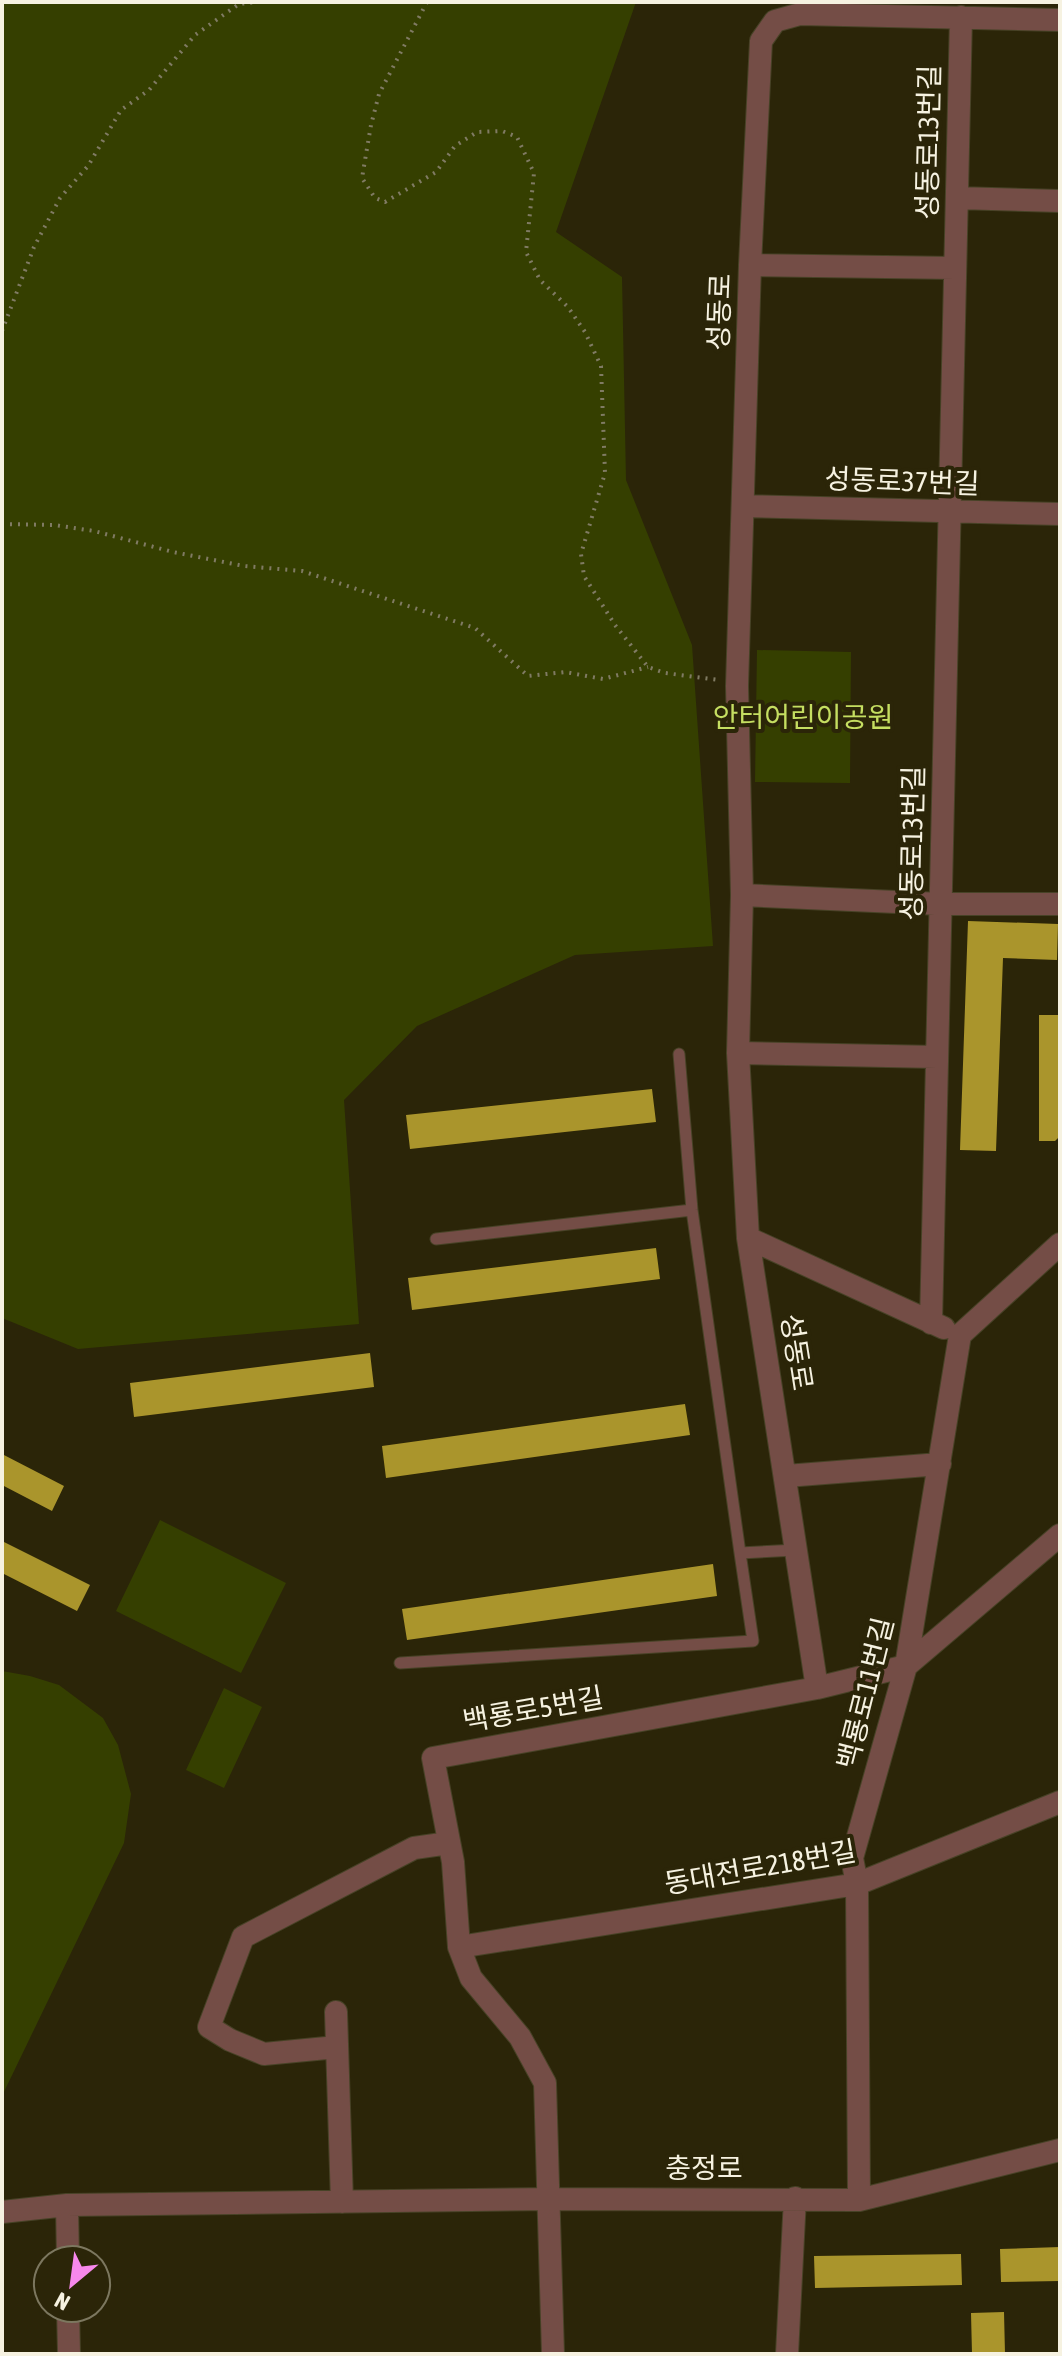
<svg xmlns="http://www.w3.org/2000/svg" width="1062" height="2356" viewBox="0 0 1062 2356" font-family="'Asap Condensed','Noto Sans KR',sans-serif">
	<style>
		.green { fill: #353f00 }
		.building { fill: #aa952c }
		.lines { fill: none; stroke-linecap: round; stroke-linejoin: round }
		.lane-casing { stroke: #474226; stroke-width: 13 }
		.street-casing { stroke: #474226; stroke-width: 24 }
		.path { stroke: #807b63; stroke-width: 4; stroke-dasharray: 2 6; stroke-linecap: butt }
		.lane { stroke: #744d46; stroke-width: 11 }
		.street { stroke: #744d46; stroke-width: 22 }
		.labels { text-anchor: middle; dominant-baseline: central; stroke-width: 8; stroke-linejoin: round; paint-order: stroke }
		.street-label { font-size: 28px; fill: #f6f2e1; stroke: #2b2508 }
		.park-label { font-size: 28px; fill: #c5de61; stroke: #2b2508 }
	</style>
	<rect width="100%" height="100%" fill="#2b2508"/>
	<path class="green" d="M2,2H636L556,232L622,277L626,480L692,645L713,946L575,955L417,1026L344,1100L359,1324L78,1349L2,1318Z
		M757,650L851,652L850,783L755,782Z
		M160,1520L286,1583L241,1673L116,1611Z
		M2,1671L30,1676L59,1685L103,1718L118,1745L131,1794L124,1843L2,2096Z
		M224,1688L262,1707L224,1788L186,1770Z"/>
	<path class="building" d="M968,921L1058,924L1057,960L1003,958L996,1151L960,1150Z
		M1039,1015H1060V1136L1055,1141H1039Z
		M652,1089L656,1122L410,1149L406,1115Z
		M656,1248L660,1279L412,1310L408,1278Z
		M370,1353L374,1387L134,1417L130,1383Z
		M685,1404L690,1435L386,1478L382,1446Z
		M2,1454L64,1486L52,1511L2,1485Z
		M2,1541L90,1585L77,1611L2,1573Z
		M713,1564L717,1596L407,1640L402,1609Z
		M1060,2247V2281L1001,2282L1000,2249Z
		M961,2254L962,2285L815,2288L814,2256Z
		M1004,2312L1005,2354H972L971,2313Z"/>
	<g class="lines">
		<defs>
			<path id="lane" d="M679,1054L692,1210L740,1553L796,1550
				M436,1239L692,1210
				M400,1663L753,1641L740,1553"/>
			<path id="street" d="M957,198L1060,201
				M750,265L955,268
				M743,506L1060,514
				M742,895L941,904H1060
				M738,1053L937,1057
				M748,1238L944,1328
				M931,1323L961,17
				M786,1476L940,1464
				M817,1688L748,1238L738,1053L742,895L737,686L750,265L761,41L775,21L800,14L1060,20
				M459,1947L857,1884L1060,1802
				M336,2012L342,2202
				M337,2047L264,2054L230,2040L209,2027L243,1937L414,1848L449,1843
				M859,2200L857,1884L852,1858L906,1666L960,1335L1060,1244
				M67,2205L68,2260
				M2,2212L67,2205L551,2199L859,2200L1060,2150
				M68,2308L69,2354
				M553,2354L545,2083L520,2037L471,1978L459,1947L453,1862L433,1758L817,1688L906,1666L1060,1535
				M787,2354L795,2198"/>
		</defs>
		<use href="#lane" class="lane-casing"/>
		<use href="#street" class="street-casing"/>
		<path class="path" d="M427,2L379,94L371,125L362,178L375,198L385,202L436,172L455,146L477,132L502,131L517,137L534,173L526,252L540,280L568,307L585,332L601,366L605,473L581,554L584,576L615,625L648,667L665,673L719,680
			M2,331L34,247L60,198L88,166L121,110L149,90L195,35L239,4L256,2
			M2,524L54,525L94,531L173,552L244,566L302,571L475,628L528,676L565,672L603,679L648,667"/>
		<use href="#lane" class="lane"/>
		<use href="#street" class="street"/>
	</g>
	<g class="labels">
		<g class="street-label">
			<text transform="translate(928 142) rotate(-89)">성동로13번길</text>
			<text transform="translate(719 312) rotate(-88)">성동로</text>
			<text transform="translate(902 481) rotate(2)">성동로37번길</text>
			<text transform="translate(912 843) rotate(-89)">성동로13번길</text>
			<text transform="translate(797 1352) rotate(81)">성동로</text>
			<text transform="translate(865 1693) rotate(-76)">백룡로11번길</text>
			<text transform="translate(533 1709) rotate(-10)">백룡로5번길</text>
			<text transform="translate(760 1867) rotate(-10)">동대전로218번길</text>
			<text x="704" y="2168">충정로</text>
		</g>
		<g class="park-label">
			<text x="803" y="717">안터어린이공원</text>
		</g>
	</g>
	<rect width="1062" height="2356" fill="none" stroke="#f6f2e1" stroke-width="8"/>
	<g transform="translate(72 2284) rotate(209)"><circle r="38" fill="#2b2508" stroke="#7c775f" stroke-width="2"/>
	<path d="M0-6L14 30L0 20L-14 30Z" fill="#f788ec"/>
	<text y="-12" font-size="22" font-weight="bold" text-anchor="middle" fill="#f6f2e1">N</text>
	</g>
</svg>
